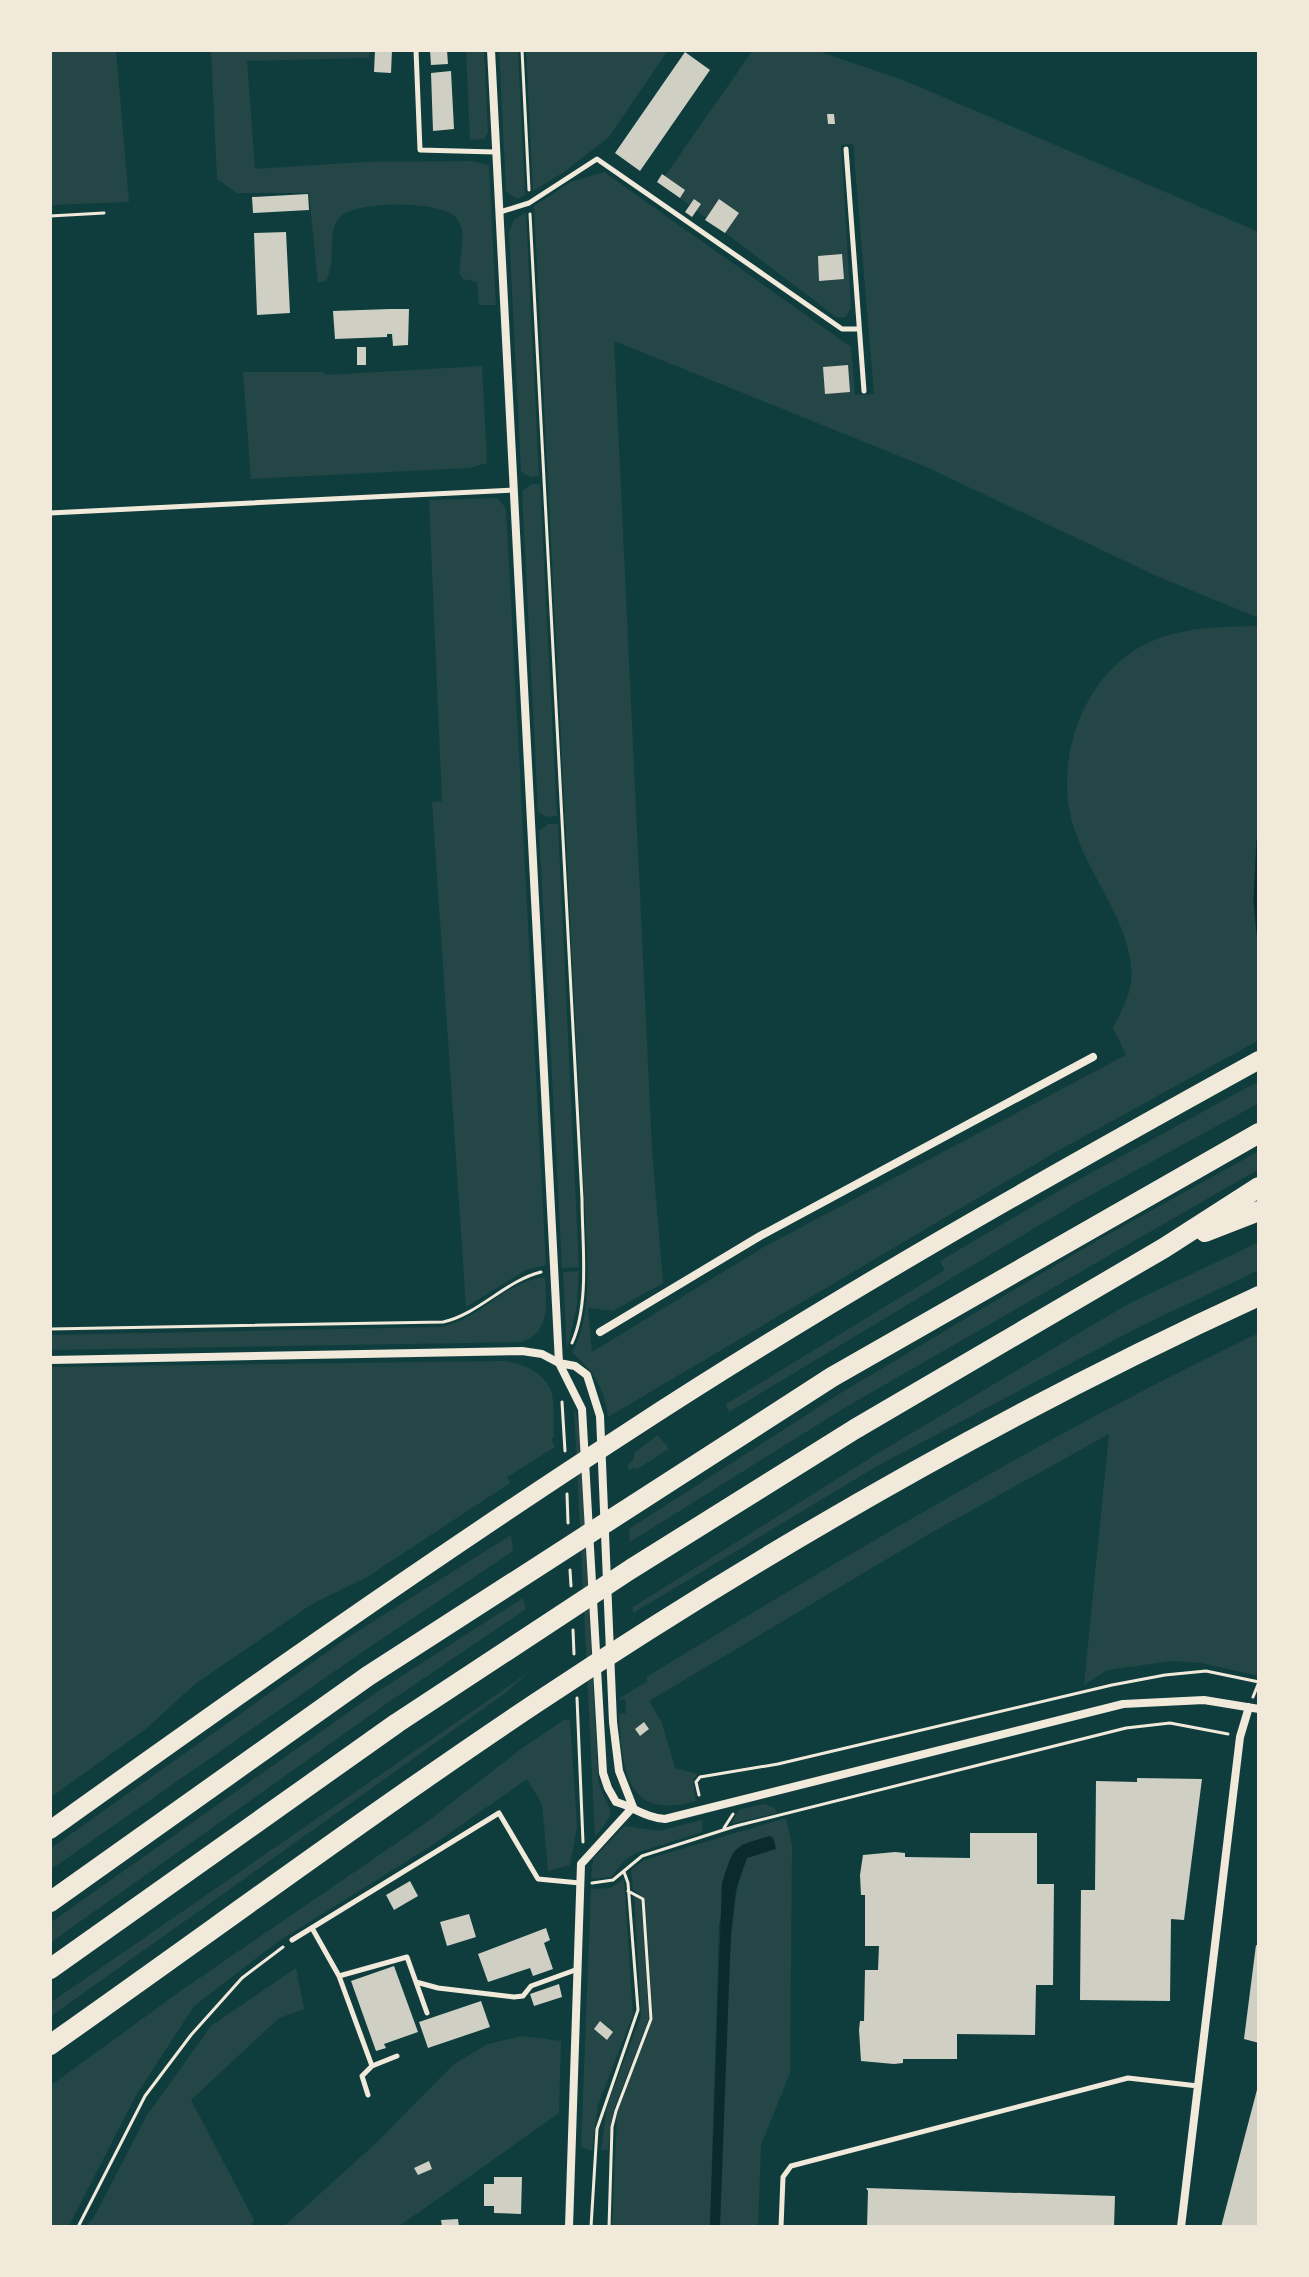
<svg xmlns="http://www.w3.org/2000/svg" width="1309" height="2277" viewBox="0 0 1309 2277" font-family="'Roboto Condensed',sans-serif">
	<style>
		.green { fill: #244646 }
		.water { fill: #0a2a2b }
		.lines { fill: none; stroke-linecap: round; stroke-linejoin: round }
		.stream { stroke: #0a2a2b; stroke-width: 5 }
		.building { fill: #cfcfc3 }
		.path { stroke: #f1e9da; stroke-width: 3 }
		.service { stroke: #f1e9da; stroke-width: 5 }
		.minor { stroke: #f1e9da; stroke-width: 8 }
		.trunk { stroke: #f1e9da; stroke-width: 18 }
		.motorway { stroke: #f1e9da; stroke-width: 20 }
	</style>
	<rect width="100%" height="100%" fill="#0f3d3e"/>
	<path class="green" d="M50,50H116L129,202L50,205Z
		M211,50H370L369,58L247,61L255,169L363,162L471,161L489,165L496,305H479L477,282L463,279L460,274C458,257 468,235 458,220C445,199 357,201 341,216C325,231 338,258 326,281L318,283L309,193H237L217,179Z
		M466,50H484L488,132L484,139L470,140Z
		M499,50H518L525,195L517,199L506,191Z
		M526,50H668L609,137L564,172L533,191Z
		M753,50H815L903,80L1259,232V618L1159,577L924,466L614,341L652,1150L663,1283L613,1311L588,1308L592,1352L764,1247L1126,1055L1113,1028C1119,1015 1129,998 1131,983C1137,932 1090,878 1075,831C1050,761 1085,666 1157,639C1191,626 1224,627 1259,626V1040L1054,1153L608,1417C606,1392 593,1369 572,1353C586,1328 587,1298 588,1269L534,206L571,182L604,172L851,347L855,395L874,394L853,144L841,145L851,308L845,317H836L660,183Z
		M526,212L539,476L531,477L521,472L509,232L514,220Z
		M482,366L487,463L469,468L251,479L243,372H323L325,375Z
		M532,484H540L557,816L548,817L538,812L522,491Z
		M497,498L506,508L546,1265L526,1270L466,1307L432,802L442,801L429,500Z
		M548,824H558L579,1267L562,1268L539,831Z
		M1259,1081V1103L1078,1202L729,1412L726,1404L945,1270L940,1261L1069,1185Z
		M1259,1151V1169L846,1407L630,1542L629,1529L839,1394L1098,1240Z
		M1259,1242V1270L1141,1326L879,1465L633,1613V1607L875,1455L1128,1304Z
		M579,1271L577,1305L567,1350L563,1272Z
		M545,1277C546,1302 552,1332 521,1342L50,1350V1335L440,1327C479,1321 505,1281 545,1277Z
		M1259,1333V1676L1201,1663L1172,1661L1107,1670L1084,1685L1109,1434L929,1534L649,1701L662,1723L675,1768L697,1774L693,1780L696,1801C624,1822 622,1766 619,1714L626,1713V1700L618,1699L648,1681L646,1677C847,1556 1047,1434 1259,1333Z
		M504,1361C522,1363 545,1373 551,1391C555,1404 553,1423 554,1437L551,1439L555,1447L507,1477L510,1483L367,1577L312,1604L195,1684L147,1728L50,1798V1367Z
		M574,1407L580,1429L598,1778C603,1810 624,1805 595,1836Z
		M658,1435L669,1449L637,1469L633,1468L628,1470V1465L634,1458V1453Z
		M511,1535L513,1551L358,1655L50,1870V1849L347,1638Z
		M523,1598L526,1609L386,1704L50,1943V1923L377,1692Z
		M529,1672L504,1694L50,2017V2003Z
		M564,1720H570L577,1827L570,1865L548,1871L542,1804L527,1779L434,1844L279,1941L194,2006L135,2097L69,2226L50,2227V2086L182,1990L423,1825L521,1749Z
		M764,1804L775,1808L777,1813L731,1824L739,1810Z
		M786,1818L792,1845L790,2073L761,2145L758,2227H720C722,2173 724,1884 747,1858C753,1851 768,1850 776,1849L773,1838L770,1836L741,1845L719,1924L710,2227H612L617,2114L653,2018L645,1899L633,1889L631,1870L644,1860Z
		M702,1820V1832L636,1853L626,1859L611,1877L591,1879L593,1859L624,1826L659,1831Z
		M624,1879L633,2015L598,2105L592,2151L581,2147L591,1889L610,1888Z
		M634,1894L641,1900L649,2018L614,2109L608,2150H601L607,2106L641,2016Z
		M296,1968L304,2009L279,2018L191,2100L254,2220L251,2227H85L93,2219L147,2115L211,2026Z
		M522,2036L561,2041L559,2113L398,2227H283L375,2144L454,2064L488,2044Z"/>
	<path class="water" d="M770,1836L773,1838L776,1849L747,1858L736,1889L731,1931L720,2227H710L722,1883C734,1846 732,1847 770,1836Z"/>
	<g class="lines">
		<path class="stream" d="M1259,840L1256,900L1259,934"/>
	</g>
	<path class="building" d="M375,50H392L391,73L374,72Z
		M430,50H447L448,64L431,65Z
		M685,52L710,70L640,171L615,153Z
		M451,71L454,129L433,131L431,73Z
		M827,114H834L835,124H828Z
		M662,174L685,190L680,198L657,182Z
		M308,194L309,210L253,213L252,197Z
		M694,199L701,204L692,217L685,212Z
		M719,199L739,213L725,233L705,220Z
		M286,232L290,313L257,315L254,233Z
		M842,254L844,279L819,281L818,256Z
		M390,309H409L408,345L393,346L392,334H387V337L335,339L333,311Z
		M357,347H366V365H357Z
		M848,365L850,392L825,394L823,367Z
		M644,1722L649,1729L640,1736L635,1729Z
		M1137,1778L1202,1779L1184,1920L1171,1919L1170,2001L1080,2000L1081,1890H1095L1096,1781L1137,1782Z
		M970,1833H1037V1884H1054L1053,1985H1036L1035,2035L957,2034V2059H903V2063L894,2064L861,2061L859,2030L860,2021H864L865,1970H878L879,1946H865V1895H861L860,1875L863,1855L895,1852L905,1853V1857L970,1858Z
		M410,1881L418,1896L394,1910L386,1895Z
		M469,1914L476,1937L447,1946L440,1922Z
		M546,1928L550,1940L544,1943L553,1969L533,1976L530,1968L488,1982L478,1954Z
		M1256,1945L1259,1946V2043L1244,2039Z
		M394,1966L418,2032L384,2044L386,2048L376,2051L351,1981Z
		M559,1984L562,1997L534,2006L530,1994Z
		M481,2001L490,2027L428,2048L419,2022Z
		M600,2021L613,2032L607,2040L594,2029Z
		M1258,2086L1259,2227H1221Z
		M429,2161L432,2169L418,2175L414,2168Z
		M494,2177H522L521,2214L494,2213V2206H484V2184H494Z
		M866,2188L1115,2196L1114,2227H867L868,2191Z
		M458,2219L459,2227H442L441,2220Z"/>
	<g class="lines">
		<path class="path" d="M522,50L529,190
			M530,214L582,1199C582,1243 590,1303 572,1343
			M50,216L104,213
			M50,1329L443,1322C479,1314 505,1281 541,1272
			M562,1402L565,1451
			M567,1494L568,1523
			M570,1570L571,1586
			M573,1630L574,1654
			M1253,1697L1259,1682
			M577,1698L583,1842
			M699,1795L696,1782L700,1777L778,1764L1112,1685L1165,1675L1206,1671L1259,1682
			M724,1828L733,1814
			M592,1883L613,1880L642,1856L736,1826L1126,1728L1170,1723L1228,1734
			M78,2227L145,2096L191,2035L242,1978L283,1947
			M591,2227L597,2129L638,2010L628,1883L624,1872
			M609,2227L612,2127L616,2111L651,2019L643,1899L628,1891"/>
		<path class="service" d="M416,50L420,150L495,152
			M846,149L864,391
			M500,212L529,203L597,159L842,329H859
			M50,513L513,490
			M312,1928L339,1976L372,2066L362,2076L368,2095
			M292,1940L499,1813L538,1879L580,1883
			M339,1976L407,1957L427,2013
			M416,1982L438,1988L514,1997L523,1996L531,1986L578,1969
			M372,2066L397,2056
			M781,2227L783,2177L791,2166L1128,2078L1198,2086"/>
		<path class="minor" d="M491,50L559,1363L582,1409L603,1773L608,1788L616,1802C634,1807 646,1818 665,1819L1123,1704L1204,1700L1259,1709
			M600,1332L760,1236L1093,1057
			M50,1360L522,1351L542,1354L559,1363L575,1366L587,1375L600,1416L613,1722L619,1771L633,1807
			M569,2227L581,1864L633,1807
			M1181,2227L1240,1737L1249,1707"/>
		<path class="trunk" d="M50,1830C240,1694 430,1560 626,1433C831,1299 1045,1178 1259,1060"/>
		<path class="motorway" d="M1205,1232L1259,1211
			M50,1902L368,1676L832,1377L1259,1133
			M50,1969L397,1723L631,1569L855,1429L1164,1248L1259,1187
			M50,2045C212,1931 371,1813 536,1703C766,1550 1008,1411 1259,1296"/>
	</g>
	<rect width="1309" height="2277" fill="none" stroke="#f1e9da" stroke-width="104"/>
</svg>
